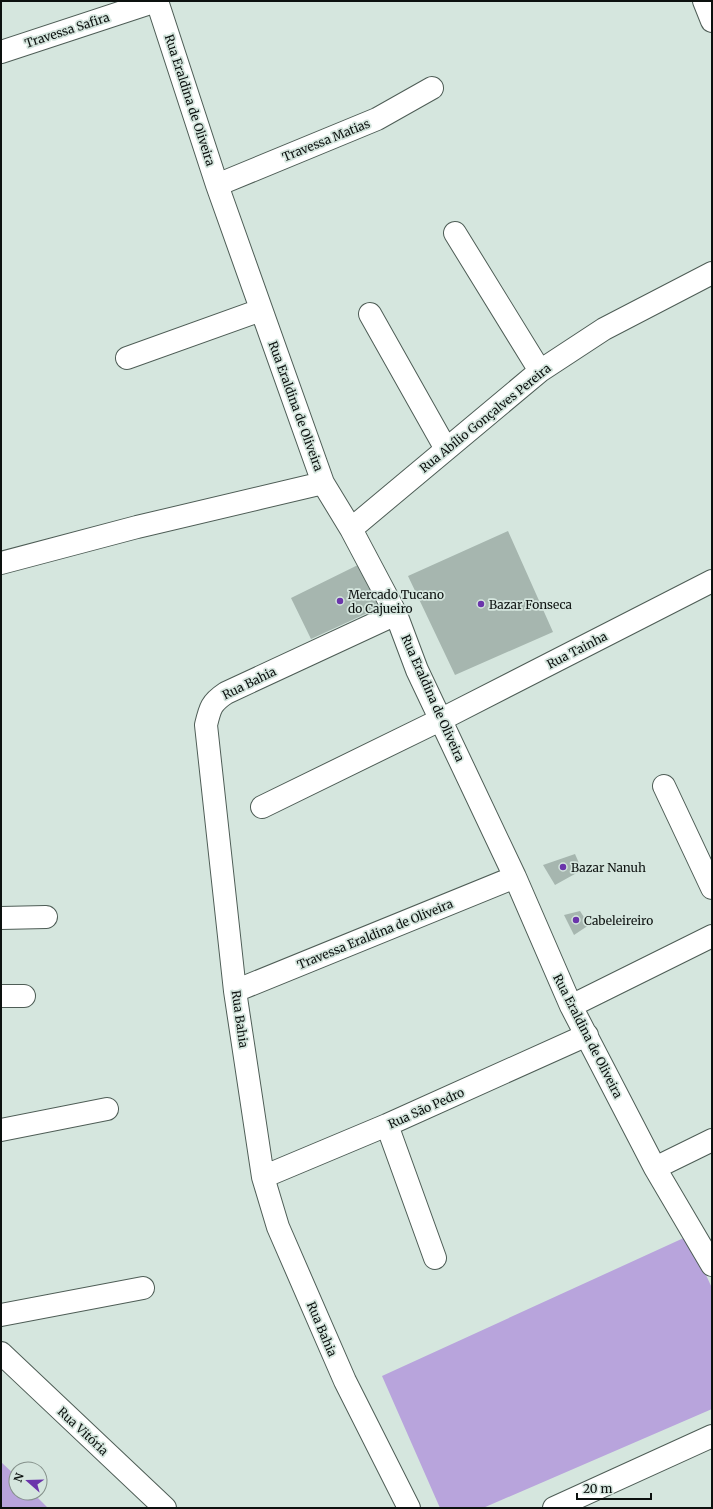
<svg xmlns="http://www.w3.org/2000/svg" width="713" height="1509" viewBox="0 0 713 1509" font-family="Merriweather,serif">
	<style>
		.green { fill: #b8a4dc }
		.building { fill: #a6b6af }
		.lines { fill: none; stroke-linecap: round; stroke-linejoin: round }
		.minor-casing { stroke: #4e5d56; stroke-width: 24 }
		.minor { stroke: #fff; stroke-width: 22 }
		.poi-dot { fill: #6b35ab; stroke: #d5e6de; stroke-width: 1.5 }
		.labels { text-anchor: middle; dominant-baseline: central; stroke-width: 3.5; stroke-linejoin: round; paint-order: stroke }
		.street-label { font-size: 12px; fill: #0c110f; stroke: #d5e6de }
		.poi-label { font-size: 12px; fill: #0c110f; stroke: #d5e6de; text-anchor: start }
	</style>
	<rect width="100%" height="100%" fill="#d5e6de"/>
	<path class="green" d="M688,1236L712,1288V1409L483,1508H440L382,1376Z
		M1,1462L16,1476V1493H33L48,1508H1Z"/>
	<path class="building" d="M508,531L553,632L455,675L408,576Z
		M366,561L389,603L311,639L291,598Z
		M575,854L582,870L555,885L543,865Z
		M580,911L589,925L574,935L564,915Z"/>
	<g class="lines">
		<defs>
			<path id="minor" d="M157,1L217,185L323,483L351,529L396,614L417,670L515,877L571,1006L655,1168L712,1265
				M704,1L712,21
				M1,52L156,1
				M217,185L377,119L432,88
				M455,233L540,371
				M370,314L446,449
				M127,358L261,310
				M351,529L540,371L604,329L712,273
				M1,563L137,527L323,483
				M396,614L226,693C211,703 210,708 206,725L235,991L263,1177L278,1227L345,1381L409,1508
				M664,786L712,888
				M262,807L442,719L712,581
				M1,918L46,917
				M235,991L515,877
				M1,996H24
				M571,1006L712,936
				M387,1125L435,1258
				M1,1130L107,1109
				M655,1168L712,1140
				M263,1177L387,1125L587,1035
				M1,1315L143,1288
				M1,1353L165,1508
				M554,1508L712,1436"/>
		</defs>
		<use href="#minor" class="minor-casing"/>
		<use href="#minor" class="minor"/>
	</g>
	<g class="poi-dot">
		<circle cx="340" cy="601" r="4"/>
		<circle cx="481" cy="604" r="4"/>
		<circle cx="563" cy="867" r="4"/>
		<circle cx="576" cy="920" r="4"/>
	</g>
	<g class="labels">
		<g class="street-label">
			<text transform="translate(67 30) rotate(-18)">Travessa Safira</text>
			<text transform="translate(190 100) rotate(72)">Rua Eraldina de Oliveira</text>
			<text transform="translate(326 140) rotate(-22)">Travessa Matias</text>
			<text transform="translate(296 406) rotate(70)">Rua Eraldina de Oliveira</text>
			<text transform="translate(485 418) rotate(-39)">Rua Abílio Gonçalves Pereira</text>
			<text transform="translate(577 650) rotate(-27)">Rua Tainha</text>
			<text transform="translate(249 683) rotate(-26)">Rua Bahia</text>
			<text transform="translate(433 698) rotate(66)">Rua Eraldina de Oliveira</text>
			<text transform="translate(375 934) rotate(-22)">Travessa Eraldina de Oliveira</text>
			<text transform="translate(240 1019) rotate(82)">Rua Bahia</text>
			<text transform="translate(588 1036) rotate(63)">Rua Eraldina de Oliveira</text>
			<text transform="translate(426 1108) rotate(-24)">Rua São Pedro</text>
			<text transform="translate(322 1329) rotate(67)">Rua Bahia</text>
			<text transform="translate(83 1431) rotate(43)">Rua Vitória</text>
		</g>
		<g class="poi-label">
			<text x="348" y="594">Mercado Tucano<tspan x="348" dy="14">do Cajueiro</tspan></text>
			<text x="489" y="604">Bazar Fonseca</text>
			<text x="571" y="867">Bazar Nanuh</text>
			<text x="584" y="920">Cabeleireiro</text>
		</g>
	</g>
	<rect width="713" height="1509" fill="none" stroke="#0c110f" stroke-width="4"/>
	<g transform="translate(28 1481) rotate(290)"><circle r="19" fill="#d5e6de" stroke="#85918b"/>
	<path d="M0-3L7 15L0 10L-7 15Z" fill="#6b35ab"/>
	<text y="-6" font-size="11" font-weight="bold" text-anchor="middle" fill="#0c110f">N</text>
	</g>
	<path d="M577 1493v6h74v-6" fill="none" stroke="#0c110f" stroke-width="2"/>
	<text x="583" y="1493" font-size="12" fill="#0c110f" stroke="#d5e6de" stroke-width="3" paint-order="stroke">20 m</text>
</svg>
